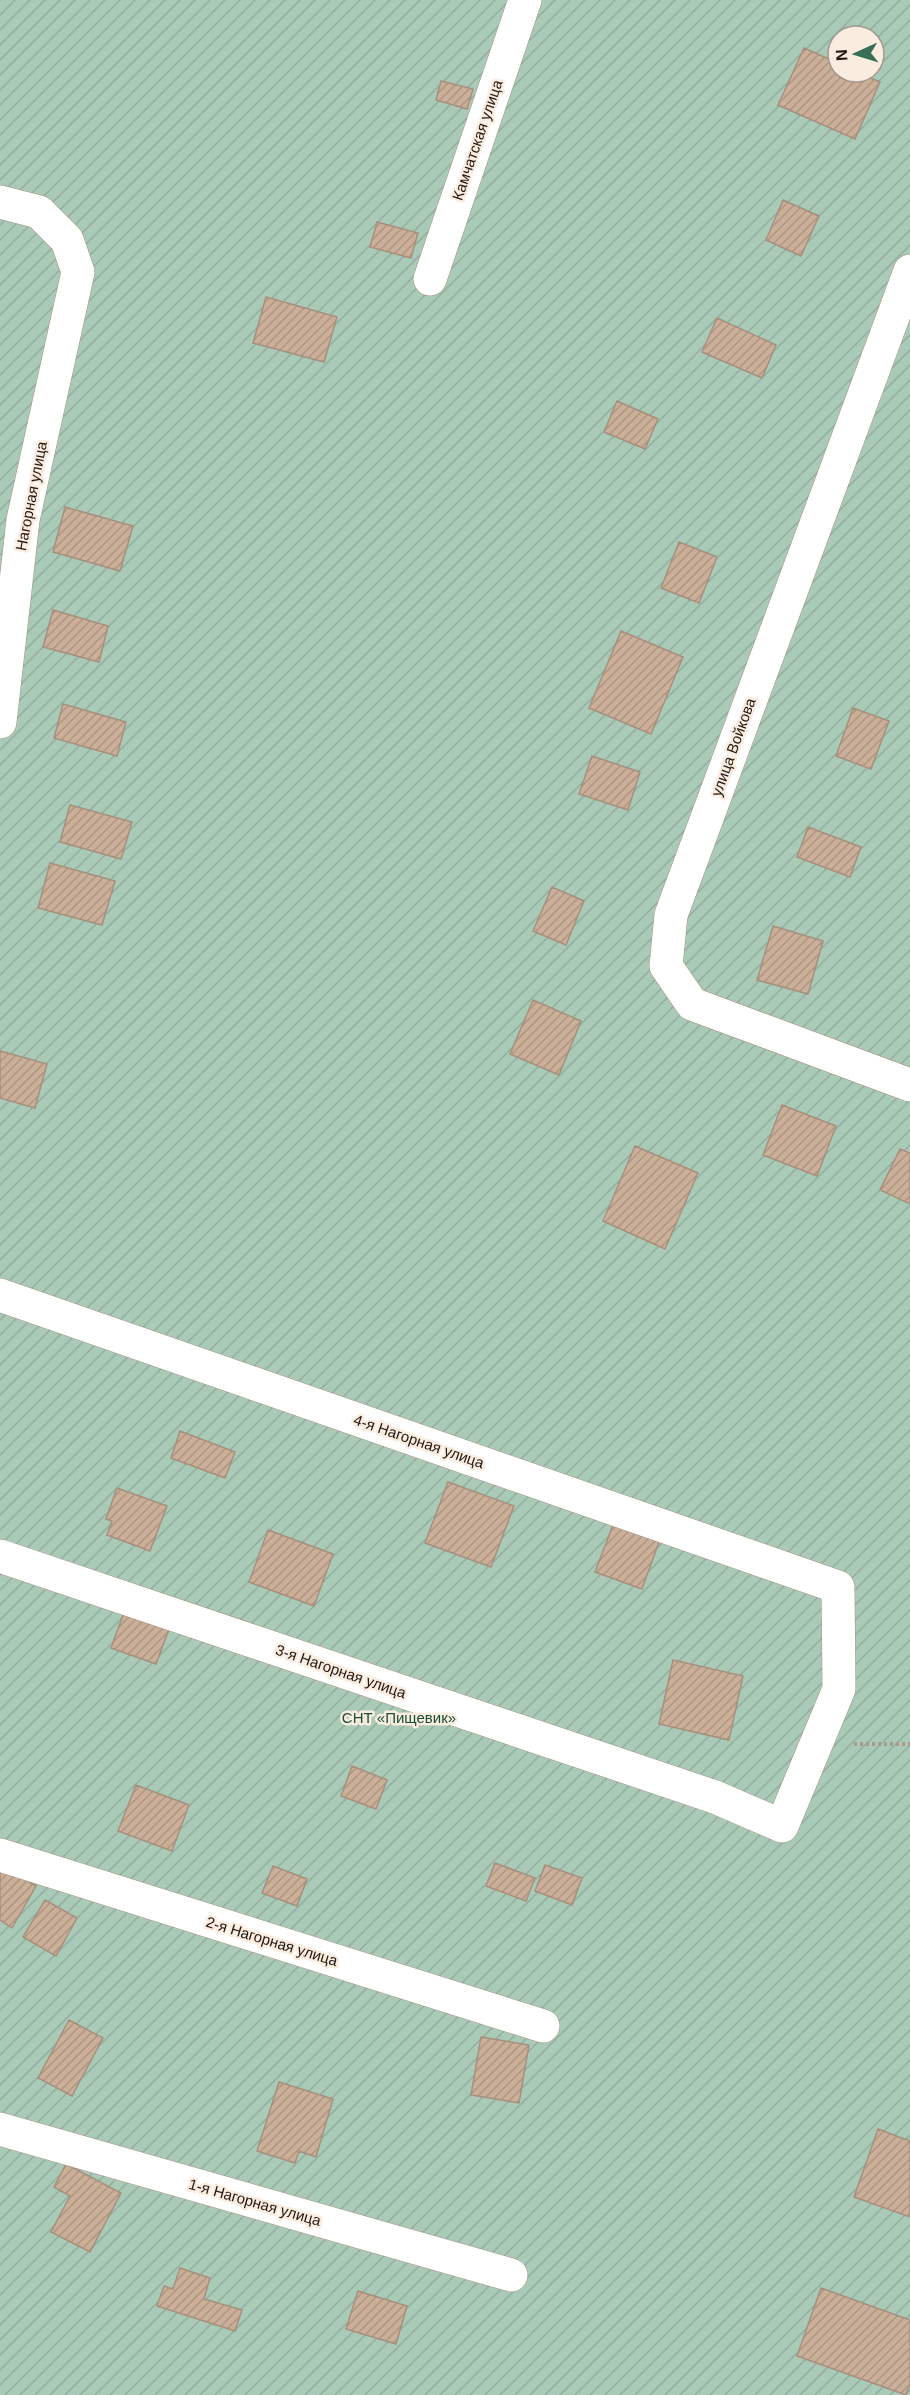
<svg xmlns="http://www.w3.org/2000/svg" width="910" height="2395" viewBox="0 0 910 2395" font-family="Arial,sans-serif">
	<style>
		.garden { fill: url(#garden-furrows); fill-rule: evenodd }
		.building { fill: url(#building-hatch); stroke: #a6907d; stroke-width: 1.5 }
		.lines { fill: none; stroke-linecap: round; stroke-linejoin: round }
		.minor-casing { stroke: #a9927f; stroke-width: 34 }
		.path { stroke: #ad998a; stroke-width: 4; stroke-dasharray: 3 3; stroke-linecap: butt }
		.minor { stroke: #fff; stroke-width: 33 }
		.labels { text-anchor: middle; dominant-baseline: central; stroke-width: 5; stroke-linejoin: round; paint-order: stroke }
		.street-label { font-size: 15px; fill: #221912; stroke: #fbece0 }
		.park-label { font-size: 15px; fill: #135036; stroke: #fbece0 }
	</style>
	<defs>
		<pattern id="garden-furrows" width="10" height="10" patternUnits="userSpaceOnUse" patternTransform="scale(1.5)"><rect width="10" height="10" fill="#aacab8"/><path d="M-1 1l2-2M0 10L10 0M9 11l2-2" fill="none" stroke="#92ad9d"/></pattern>
		<pattern id="building-hatch" width="6" height="6" patternUnits="userSpaceOnUse" patternTransform="scale(1.5)"><rect width="6" height="6" fill="#cbaf98"/><path d="M-1 1l2-2M0 6l6-6M5 7l2-2" fill="none" stroke="#ae9682"/></pattern>
	</defs>
	<rect width="100%" height="100%" fill="#f6ddc9"/>
	<path class="garden" d="M0,0H910V2395H0ZM838,36H874V72H838Z"/>
	<path class="building" d="M804,48L838,63V72H857L880,82L855,139L778,105Z
		M441,81L473,89L467,109L436,100Z
		M783,200L819,216L801,256L766,240Z
		M377,222L418,233L411,258L370,247Z
		M266,297L337,317L324,362L253,343Z
		M717,318L776,345L762,378L702,352Z
		M617,401L658,419L645,449L604,432Z
		M65,507L133,526L120,571L53,552Z
		M679,542L717,557L699,603L661,588Z
		M53,610L108,626L99,662L43,647Z
		M621,631L683,657L651,734L589,708Z
		M63,704L126,722L117,756L54,738Z
		M853,708L889,721L871,769L836,756Z
		M592,756L640,772L628,810L579,794Z
		M70,805L132,822L121,859L60,842Z
		M808,827L861,847L850,877L797,857Z
		M50,863L115,881L102,925L38,908Z
		M552,887L584,901L566,945L533,931Z
		M773,926L823,941L808,994L757,980Z
		M533,1000L581,1021L559,1075L510,1054Z
		M0,1051L47,1064L35,1108L0,1098Z
		M782,1105L836,1126L817,1176L763,1155Z
		M635,1146L698,1173L665,1249L603,1221Z
		M900,1149L910,1153V1204L880,1190Z
		M180,1431L235,1452L225,1478L171,1458Z
		M448,1482L514,1506L491,1567L425,1543Z
		M117,1488L167,1506L150,1551L107,1535L112,1521L106,1519Z
		M613,1525L659,1542L642,1589L595,1572Z
		M268,1530L333,1554L314,1606L249,1582Z
		M126,1607L171,1624L156,1664L111,1648Z
		M673,1660L743,1676L729,1740L659,1724Z
		M352,1766L387,1780L376,1809L341,1796Z
		M136,1785L189,1805L172,1851L118,1831Z
		M495,1863L535,1878L526,1901L486,1886Z
		M545,1865L582,1878L572,1905L535,1891Z
		M3,1866L36,1886L12,1928L0,1920V1870Z
		M273,1866L307,1879L297,1906L262,1893Z
		M45,1900L77,1918L56,1956L23,1937Z
		M69,2020L103,2038L72,2096L38,2078Z
		M481,2037L529,2045L519,2103L471,2095Z
		M279,2082L333,2099L316,2157L299,2151L295,2163L257,2151Z
		M878,2129L910,2141V2217L854,2197Z
		M66,2164L121,2193L90,2252L51,2232L70,2196L54,2187Z
		M180,2268L210,2278L204,2299L242,2310L235,2331L157,2306L164,2286L173,2289Z
		M821,2288L910,2320V2384L906,2395L797,2356Z
		M358,2291L407,2306L396,2344L346,2329Z"/>
	<g class="lines">
		<defs>
			<path id="minor" d="M0,202L39,212L67,240L78,272L23,520L0,722
				M910,271L671,915L666,966L692,1004L910,1085
				M430,279L525,0
				M0,1295L838,1587L839,1689L782,1826L715,1797L0,1556
				M0,1855L543,2026
				M0,2129L511,2275"/>
		</defs>
		<use href="#minor" class="minor-casing"/>
		<path class="path" d="M854,1744H910"/>
		<use href="#minor" class="minor"/>
	</g>
	<g class="labels">
		<g class="street-label">
			<text transform="translate(477 140) rotate(-71)">Камчатская улица</text>
			<text transform="translate(31 496) rotate(-79)">Нагорная улица</text>
			<text transform="translate(733 747) rotate(-70)">улица Войкова</text>
			<text transform="translate(419 1441) rotate(19)">4-я Нагорная улица</text>
			<text transform="translate(341 1671) rotate(19)">3-я Нагорная улица</text>
			<text transform="translate(272 1941) rotate(17)">2-я Нагорная улица</text>
			<text transform="translate(255 2202) rotate(16)">1-я Нагорная улица</text>
		</g>
		<g class="park-label">
			<text x="399" y="1717">СНТ «Пищевик»</text>
		</g>
	</g>
	<g transform="translate(856 54) rotate(266)"><circle r="28" fill="#fbece0" stroke="#a4988e" stroke-width="1.5"/>
	<path d="M0-4.5L10 22L0 15L-10 22Z" fill="#376f57"/>
	<text y="-9" font-size="16" font-weight="bold" text-anchor="middle" fill="#221912">N</text>
	</g>
</svg>
